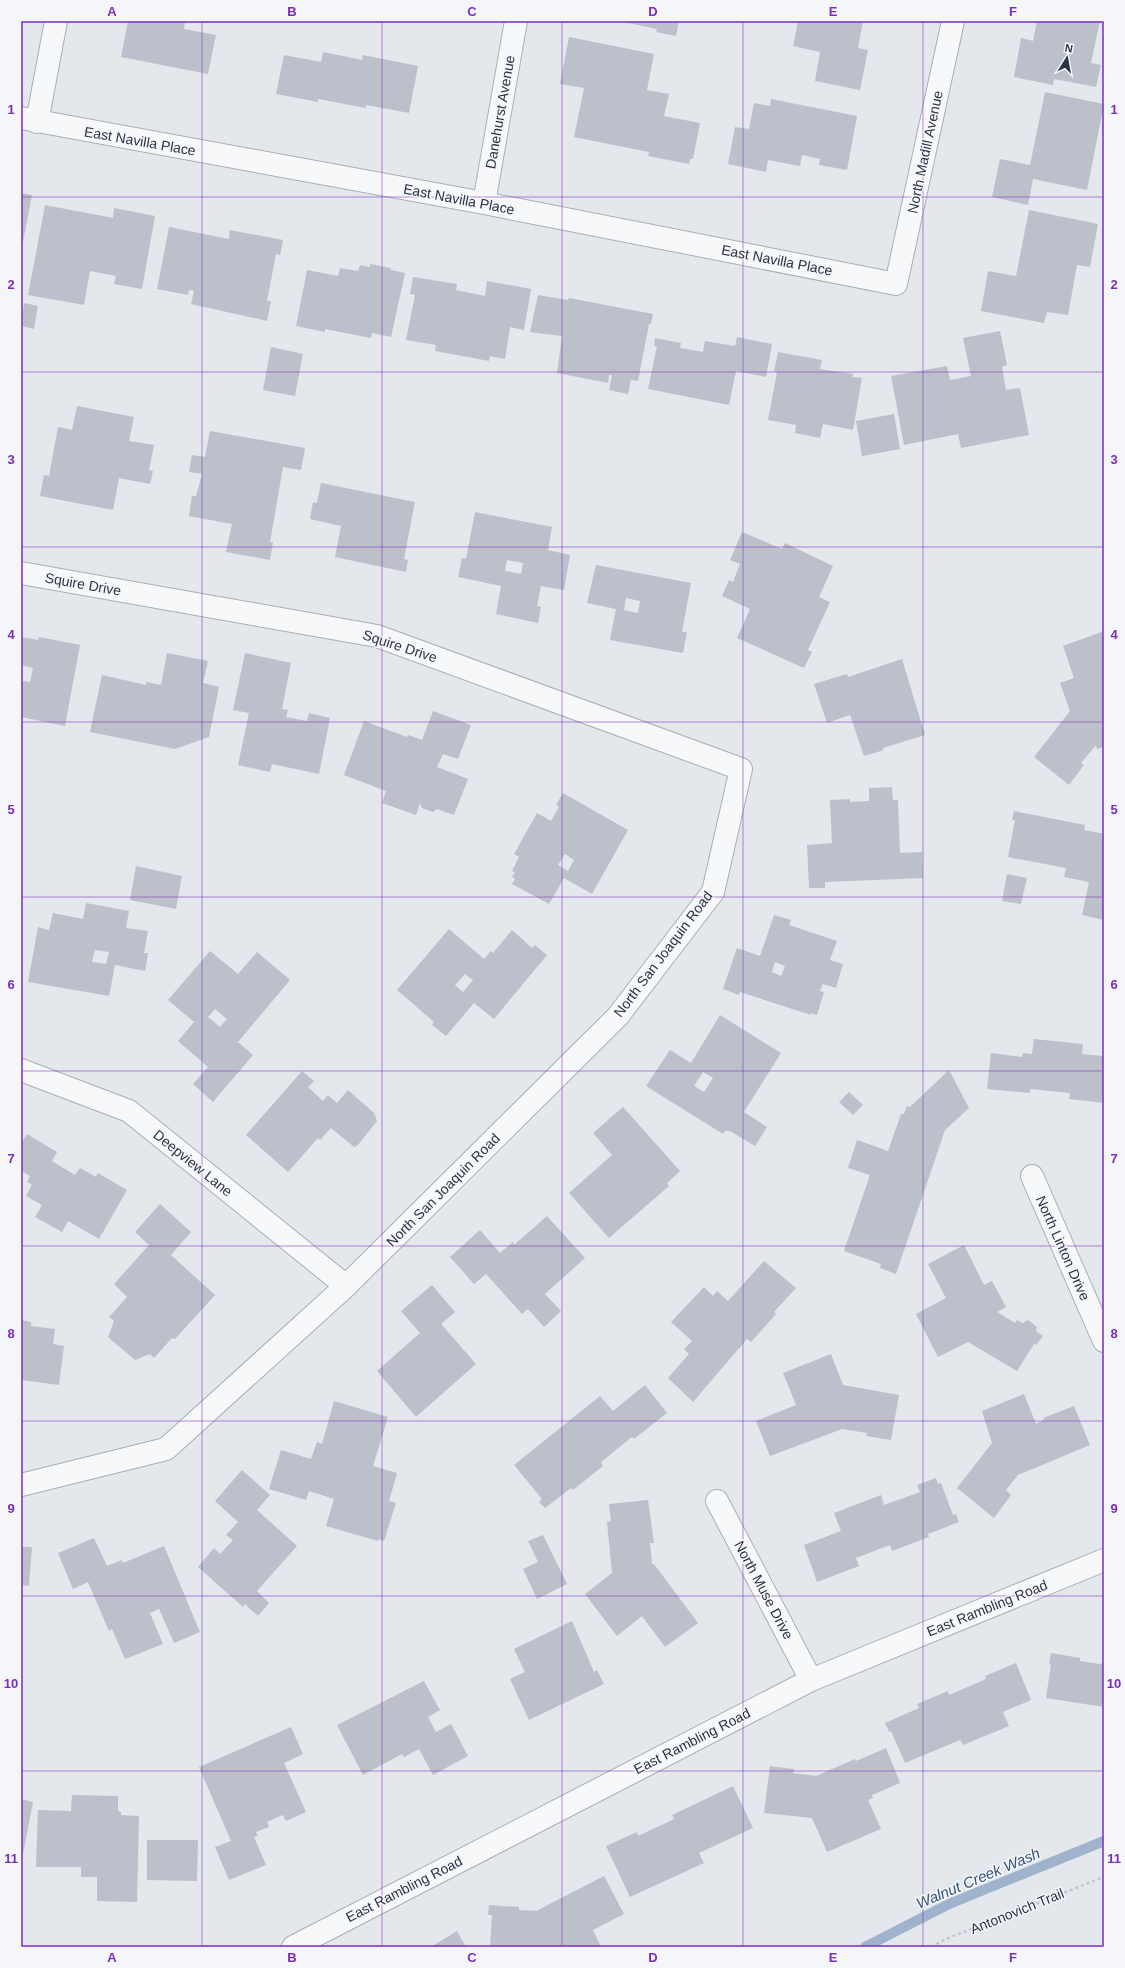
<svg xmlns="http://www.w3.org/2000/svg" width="1125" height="1968" viewBox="0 0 1125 1968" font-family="Helvetica,sans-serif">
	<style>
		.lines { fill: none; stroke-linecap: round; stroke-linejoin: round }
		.stream { stroke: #9fb4cc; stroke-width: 10 }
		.building { fill: #bbc0ca; fill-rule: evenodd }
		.street-casing { stroke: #a9aeb7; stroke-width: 24 }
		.path { stroke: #c2c5cb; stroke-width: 2.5; stroke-dasharray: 3 3; stroke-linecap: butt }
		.street { stroke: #f7f8fa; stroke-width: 22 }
		.grid { fill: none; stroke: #7b2cbf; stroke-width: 1; stroke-opacity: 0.55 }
		.labels { text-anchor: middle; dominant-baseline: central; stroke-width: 3; stroke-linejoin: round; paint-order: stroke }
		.street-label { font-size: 14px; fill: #2b3445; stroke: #f4f6f9 }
		.water-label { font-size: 15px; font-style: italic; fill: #34527a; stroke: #f4f6f9 }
		.neatline { fill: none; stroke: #7b2cbf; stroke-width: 1.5 }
		.grid-label { font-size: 13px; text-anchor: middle; font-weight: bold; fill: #7b2cbf }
	</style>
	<rect width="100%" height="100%" fill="#e4e7ec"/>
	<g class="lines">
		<path class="stream" d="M865,1947L949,1904L1104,1841"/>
	</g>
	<path class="building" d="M128,21H185L184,29L216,35L208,74L121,57Z
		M619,21H679L676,36L656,32L657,29Z
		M798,21H863L858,48L868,50L860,90L815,81L820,52L793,46Z
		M1037,21H1100L1091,63L1101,65L1096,87L1054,79L1053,85L1014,77L1021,38L1033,41Z
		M569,37L654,54L647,90L669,94L664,116L700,123L693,159H690L689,164L648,156L649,152L574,137L584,88L560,84Z
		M323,52L362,60L363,55L418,66L409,113L366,105V108L318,99V102L276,94L284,55L321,62Z
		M1045,92L1104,104L1087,190L1033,179L1028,205L992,197L1000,159L1030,165Z
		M771,99L857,116L847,170L819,165L820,159L802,155L800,166L768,160L766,172L728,164L735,127L749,129L754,103L770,106Z
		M21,193L32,195L22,247H21Z
		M45,205L113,218L114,208L155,216L142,289L114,284L116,276L90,271L84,305L28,295Z
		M1029,210L1098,224L1090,267L1077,265L1068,315L1047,312L1044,323L981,311L988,271L1016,276Z
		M169,227L229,239L230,230L283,240L280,255L276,254L267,301H271L267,321L191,304L194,291L189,290L188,295L157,289Z
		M370,264L391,268V270L405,273L391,337L372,333L371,338L325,329V332L296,326L307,270L338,276L340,268L358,271L360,265L370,267Z
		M413,277L457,284L456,290L485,296L487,281L531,289L524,330L510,327L505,359L490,356L489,361L435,351L436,345L406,340L415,295L410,294Z
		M538,295L568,300L569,298L653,314L651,324H649L638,381L631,380L628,394L609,390L612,375H609L608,383L557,373L562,336L530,332Z
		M24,303L38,306L34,329L21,326Z
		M1000,331L1007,365L1002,367L1006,390L1020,388L1029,435L961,448L958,434L904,445L891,376L947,366L950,380L971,376L963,338Z
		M737,337L772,344L766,377L736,371L729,405L648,389L657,346H654L655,338L681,343L680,348L703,352L705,341L735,346Z
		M271,347L303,354L295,396L263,390Z
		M778,352L822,360L820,369L853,374L852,377L862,378L853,430L823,424L820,438L795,433L796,425L768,420L777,372L774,371Z
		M77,406L134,417L129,441L154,445L149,470L153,471L150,484L119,478L113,510L40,496L44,475L49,476L58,427L72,430Z
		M894,414L900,449L862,456L856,421Z
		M210,431L305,448L301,470L283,467L270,542H273L270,560L226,552L232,524L189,516L192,496H196L202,474L189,472L192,455L205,457Z
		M321,483L415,502L404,559L408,560L406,572L335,557L341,526L310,519L313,502L317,503Z
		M475,512L552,527L548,550L570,555L564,590L541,586L537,606L541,607L538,623L496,614L501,586L458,577L462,558L466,559ZM507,560L523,563L521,574L505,571Z
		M742,532L782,549L785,543L833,566L819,597L830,602L808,650L812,652L804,668L737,638L750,609L722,596L729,580L733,582L740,564L730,560Z
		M596,565L691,583L682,632H687L683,653L610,640L616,609L587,603ZM626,598L640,601L638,613L624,610Z
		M1104,631V747L1097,749L1096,745L1081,763L1084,765L1069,785L1034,757L1070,711L1060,683L1074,678L1063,646Z
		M21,637L38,640L39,637L80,645L65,726L21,717V681L30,682L33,668L21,665Z
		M167,653L208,661L203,683L219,687L209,737L175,749L90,732L102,675L146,685V682L161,685Z
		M245,653L291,663L282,709L288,710L286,717L307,721L309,713L330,718L319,774L272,764L270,772L238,765L249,713L233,710Z
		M902,659L925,735L883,748L884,750L864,756L850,715L827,723L814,684L847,674L848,677Z
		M433,711L471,725L458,759L443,754L437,767L468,779L454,815L437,809L433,812L422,808L420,803L416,815L382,803L386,791L344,775L364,721L407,737L408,735L422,740Z
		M892,787L893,800H898L900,853L922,852L923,878L825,882V888H809L807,845L832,843L830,800L850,799V802L869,801V788Z
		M563,793L628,830L592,894L564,878L549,904L512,884L515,879L512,877L515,872L512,871L519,857L514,854L537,813L551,821L559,807L556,805ZM565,854L574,860L568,871L558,865Z
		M1014,811L1085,825L1084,830L1104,834V920L1082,915L1089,882L1064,877L1066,868L1008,857L1015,820H1012Z
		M136,866L182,876L176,909L130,900Z
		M1007,874L1027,878L1021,904L1002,901Z
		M86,903L129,911L126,928L148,931L144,953H148L145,971L115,965L109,996L28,982L38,927L49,930L53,913L83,919ZM95,950L109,952L106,964L92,962Z
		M774,915L791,920L789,925L837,941L830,960L843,964L836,988L823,984L820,991L824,992L817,1015L811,1013V1015L740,992L739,995L723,989L737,948L760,956ZM775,962L785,966L781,976L772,972Z
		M449,929L484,959L491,951L493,953L512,930L532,948L535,945L547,955L494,1019L474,1003L446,1036L432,1025L434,1022L397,990ZM465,974L473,980L463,992L455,985Z
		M210,951L238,974L257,952L290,980L238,1042L253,1055L213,1102L193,1084L208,1067L178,1041L194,1022L168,1000ZM215,1009L227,1019L220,1027L208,1017Z
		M720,1015L781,1053L744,1112L767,1127L755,1146L730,1131H725L723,1134L646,1086L670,1050L691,1063ZM703,1072L713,1078L704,1092L694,1086Z
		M1034,1039L1083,1044L1082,1054L1104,1056V1103L1069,1099L1070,1093L1030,1089V1093L987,1089L991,1053L1022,1057L1023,1053L1032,1054Z
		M949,1070L969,1108L945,1130L896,1274L880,1268L881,1264L844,1251L870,1175L848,1168L857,1140L888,1151L901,1114H904L907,1106L910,1107Z
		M302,1071L314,1081L308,1087L323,1101L328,1095L337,1103L348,1090L374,1113L377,1121L358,1145L354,1147L331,1128L320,1140L318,1138L288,1172L246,1135Z
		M849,1092L863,1105L853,1115L839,1102Z
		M623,1107L680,1171L667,1183L669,1186L609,1238L569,1193L612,1155L593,1133Z
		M27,1134L57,1152L52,1161L75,1175L80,1168L96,1177L98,1173L127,1190L99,1239L68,1221L62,1232L35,1217L42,1205L26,1196L32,1185L27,1182L30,1176L21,1171V1144Z
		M160,1204L191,1232L171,1255L215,1295L175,1339L172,1338L154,1358L150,1354L135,1360L108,1337L114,1321L109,1317L127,1297L114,1284L149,1245L135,1232Z
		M547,1216L585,1258L545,1294L561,1311L544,1327L528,1309L522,1314L486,1274L474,1284L450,1257L480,1230L500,1253L513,1242L514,1245Z
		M964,1245L984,1285L992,1281L1006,1307L997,1312L1015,1323L1017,1320L1023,1323L1028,1320L1037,1327L1036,1331L1043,1336L1036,1345L1034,1344L1017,1371L968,1342L938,1357L916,1314L946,1298L928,1264Z
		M764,1261L796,1288L774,1312L776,1314L751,1342L747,1339L693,1402L668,1378L689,1354L684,1349L692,1341L671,1322L704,1287L713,1296L717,1291L728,1301Z
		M432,1285L455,1312L441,1324L476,1364L416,1417L377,1371L420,1333L401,1311Z
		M21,1320L31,1322V1326L55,1329L53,1344L64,1346L59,1385L21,1380Z
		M831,1354L843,1385L899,1395L891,1440L866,1436L867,1433L842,1429L770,1456L756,1421L796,1405L783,1373Z
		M645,1385L667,1413L634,1439L632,1437L601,1462L603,1466L573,1490L571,1488L545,1508L539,1502L542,1499L514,1465L600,1396L613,1411Z
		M1024,1394L1036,1424L1044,1420L1043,1418L1074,1406L1090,1445L1018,1475L1006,1490L1011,1495L994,1518L957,1488L992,1443L982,1411Z
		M334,1401L388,1417L373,1466L397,1473L389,1501L396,1503L384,1541L378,1539V1541L326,1526L334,1499L309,1491L306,1500L269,1489L281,1450L311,1459L317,1442L322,1444Z
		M242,1470L270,1495L257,1510L297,1546L257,1591L269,1603L258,1616L245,1604L243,1607L198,1567L214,1548L220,1554L233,1540L226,1535L238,1522L215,1501Z
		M936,1478L938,1484L941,1483L953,1515L956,1514L959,1522L928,1534L929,1537L892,1551L890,1545L856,1558L859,1566L817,1582L804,1545L841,1531L834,1513L881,1495L884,1505L920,1492L917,1485Z
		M648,1500L654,1543H650L652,1564H654L698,1623L665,1647L642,1616L617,1636L585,1594L612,1573L607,1522L611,1521L609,1504Z
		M543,1535L567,1584L537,1599L523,1569L538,1562L528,1541Z
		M94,1538L107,1566L122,1560L123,1563L164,1546L200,1632L174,1643L159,1609L150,1613L163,1644L125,1659L112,1629L109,1631L88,1582L73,1589L58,1553Z
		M21,1547H32L29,1586L21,1585Z
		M572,1621L594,1672L597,1670L604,1684L529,1720L510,1679L525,1672L514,1649Z
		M1051,1653L1080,1658V1661L1100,1664L1104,1663V1707L1046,1698L1051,1665L1049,1664Z
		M1016,1663L1031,1700L1003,1712L1009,1726L963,1745L960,1740L905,1763L891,1731L889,1732L885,1723L919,1708L917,1704L948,1691L949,1695L986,1679L985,1676Z
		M424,1681L440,1710L428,1717L436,1732L451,1724L468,1756L433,1775L419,1749L404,1757L402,1754L363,1775L337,1725Z
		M291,1727L303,1754L284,1763L306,1812L286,1821L283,1815L267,1822L269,1827L256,1832L258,1836L254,1837L266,1865L229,1880L215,1847L231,1841L199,1767Z
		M886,1748L900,1783L872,1795L873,1798L868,1800L881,1829L827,1852L812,1818L764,1813L770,1766L794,1769L793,1773L816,1776L855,1759L856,1761Z
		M733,1786L753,1828L699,1853L704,1863L630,1897L606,1846L637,1832L638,1836L674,1819L672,1815Z
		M72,1795L118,1796V1811L121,1812V1815L139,1816L137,1902L97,1901V1877H81V1867H36L38,1810L71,1811Z
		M21,1799L33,1802L23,1854H21Z
		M147,1840H198L197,1881L147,1880Z
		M604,1876L624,1914L593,1930L601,1947H490L492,1915H488L489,1905L519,1907V1910L538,1911V1910Z
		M457,1931L466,1947H431Z"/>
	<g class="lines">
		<defs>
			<path id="street" d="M21,118L484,203L896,284L953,21
				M37,122L56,21
				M484,203L516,21
				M21,573L377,636L741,769L713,892L618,1016L346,1286L166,1449L21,1485
				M21,1070L129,1111L346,1286
				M1032,1176L1104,1341
				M717,1501L811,1680
				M293,1947L811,1680L1104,1560"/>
		</defs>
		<use href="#street" class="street-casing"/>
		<path class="path" d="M931,1947L946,1939L1104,1877"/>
		<use href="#street" class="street"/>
	</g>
	<path class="grid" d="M202,21V1947M382,21V1947M562,21V1947M743,21V1947M923,21V1947M21,197H1104M21,372H1104M21,547H1104M21,722H1104M21,897H1104M21,1071H1104M21,1246H1104M21,1421H1104M21,1596H1104M21,1771H1104"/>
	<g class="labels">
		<g class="street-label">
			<text transform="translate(500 112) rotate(-80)">Danehurst Avenue</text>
			<text transform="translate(140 141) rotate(10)">East Navilla Place</text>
			<text transform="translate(925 152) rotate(-78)">North Madill Avenue</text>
			<text transform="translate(459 199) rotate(11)">East Navilla Place</text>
			<text transform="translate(777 260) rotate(11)">East Navilla Place</text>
			<text transform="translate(83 584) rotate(10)">Squire Drive</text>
			<text transform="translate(400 646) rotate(18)">Squire Drive</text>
			<text transform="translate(663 954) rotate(-53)">North San Joaquin Road</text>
			<text transform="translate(193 1163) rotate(39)">Deepview Lane</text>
			<text transform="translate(443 1190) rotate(-45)">North San Joaquin Road</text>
			<text transform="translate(1063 1248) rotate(66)">North Linton Drive</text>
			<text transform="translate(764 1590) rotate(62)">North Muse Drive</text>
			<text transform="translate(987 1608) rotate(-22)">East Rambling Road</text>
			<text transform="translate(692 1741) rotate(-27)">East Rambling Road</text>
			<text transform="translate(404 1889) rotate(-27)">East Rambling Road</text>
			<text transform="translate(1017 1911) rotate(-22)">Antonovich Trail</text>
		</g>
		<g class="water-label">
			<text transform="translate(978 1878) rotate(-23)">Walnut Creek Wash</text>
		</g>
	</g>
	<rect width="1125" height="1968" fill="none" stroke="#f4f6f9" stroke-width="44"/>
	<g transform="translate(1067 58) rotate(11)" stroke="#f4f6f9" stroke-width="3" paint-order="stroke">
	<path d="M0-3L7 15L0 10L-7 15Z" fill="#2b3445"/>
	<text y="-6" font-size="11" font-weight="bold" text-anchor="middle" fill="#2b3445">N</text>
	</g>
	<rect x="22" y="22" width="1081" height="1924" class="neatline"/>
	<g class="grid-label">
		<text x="112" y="16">A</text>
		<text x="292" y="16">B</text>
		<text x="472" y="16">C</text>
		<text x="653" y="16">D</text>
		<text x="833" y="16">E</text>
		<text x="1013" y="16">F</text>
		<text x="11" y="114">1</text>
		<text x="1114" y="114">1</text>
		<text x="11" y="289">2</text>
		<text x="1114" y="289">2</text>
		<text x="11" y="464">3</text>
		<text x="1114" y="464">3</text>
		<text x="11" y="639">4</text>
		<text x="1114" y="639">4</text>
		<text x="11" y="814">5</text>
		<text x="1114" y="814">5</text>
		<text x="11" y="989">6</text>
		<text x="1114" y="989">6</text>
		<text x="11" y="1163">7</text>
		<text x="1114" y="1163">7</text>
		<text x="11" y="1338">8</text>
		<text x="1114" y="1338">8</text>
		<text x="11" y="1513">9</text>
		<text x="1114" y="1513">9</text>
		<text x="11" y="1688">10</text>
		<text x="1114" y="1688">10</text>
		<text x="11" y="1863">11</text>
		<text x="1114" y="1863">11</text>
		<text x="112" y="1962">A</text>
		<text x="292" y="1962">B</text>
		<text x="472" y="1962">C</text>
		<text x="653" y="1962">D</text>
		<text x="833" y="1962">E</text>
		<text x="1013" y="1962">F</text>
	</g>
</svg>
